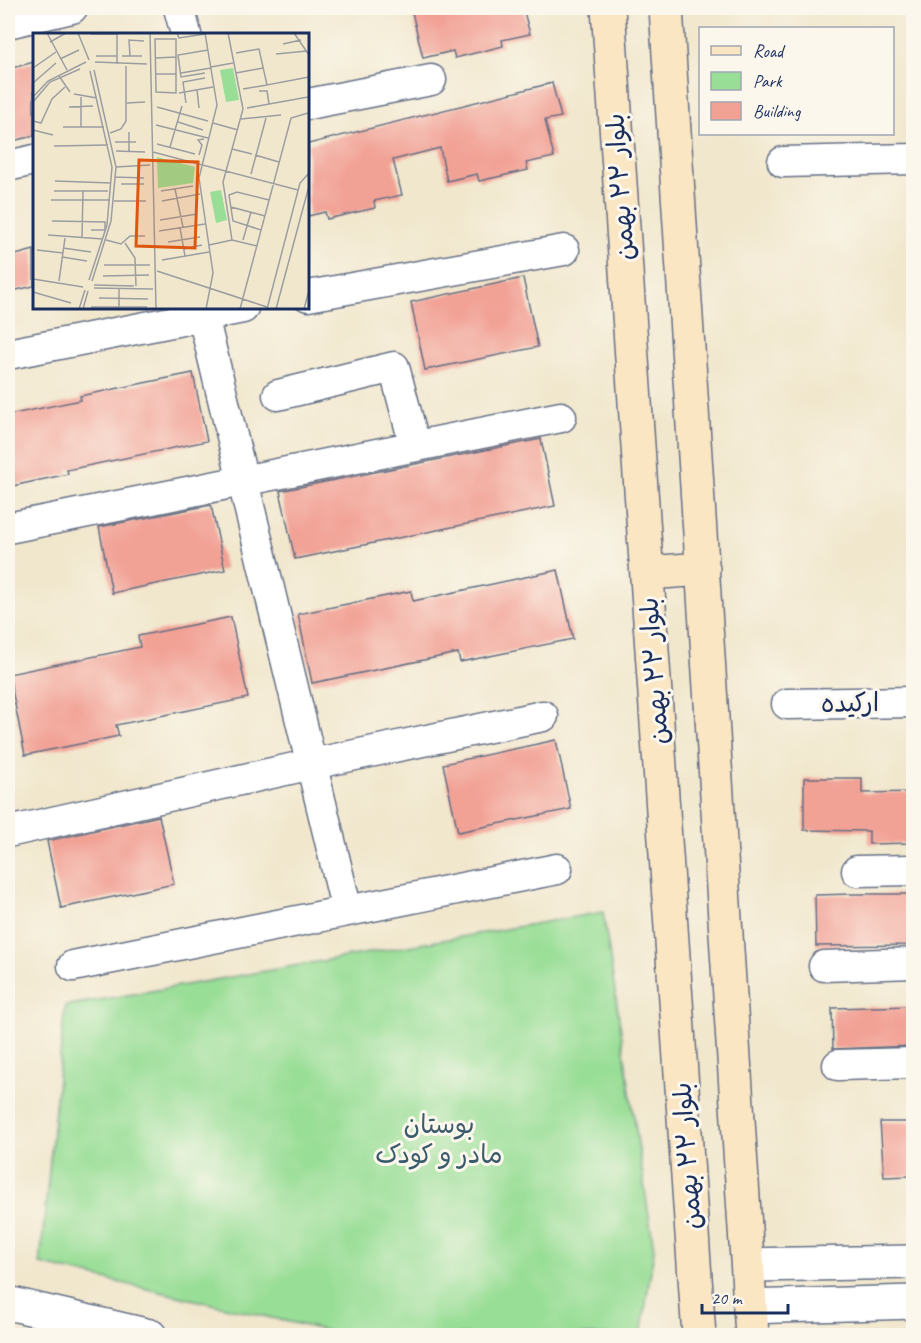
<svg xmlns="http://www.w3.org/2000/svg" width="921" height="1343" viewBox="0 0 921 1343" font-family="Caveat,'Playpen Sans Arabic',sans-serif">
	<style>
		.green { fill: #99de96; stroke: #5a867a; stroke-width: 1.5 }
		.building { fill: #f2a195 }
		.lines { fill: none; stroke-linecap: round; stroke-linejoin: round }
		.minor-casing { stroke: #666f85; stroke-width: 33 }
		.tertiary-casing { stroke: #666f85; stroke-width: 36 }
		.secondary-casing { stroke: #666f85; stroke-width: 36 }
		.minor { stroke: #fff; stroke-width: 30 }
		.tertiary { stroke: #fff; stroke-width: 33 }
		.secondary { stroke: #fbe6c4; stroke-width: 33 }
		.labels { text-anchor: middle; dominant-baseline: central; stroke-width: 6; stroke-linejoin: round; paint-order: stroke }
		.street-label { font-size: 26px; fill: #1b2f5e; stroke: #fbf7ec }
		.park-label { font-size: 26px; fill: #3a5b6c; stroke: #fbf7ec }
		.inset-road { fill: none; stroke: #9b9da1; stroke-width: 1.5 }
		.view { fill: #de5710; fill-opacity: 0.15; stroke: #de5710; stroke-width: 3 }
		.inset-edge { fill: none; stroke: #1b2f5e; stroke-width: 3 }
	</style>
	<rect width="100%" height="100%" fill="#fbf7ec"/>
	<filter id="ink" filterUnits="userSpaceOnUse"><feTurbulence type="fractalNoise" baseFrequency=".0167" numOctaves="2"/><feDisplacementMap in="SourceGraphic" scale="12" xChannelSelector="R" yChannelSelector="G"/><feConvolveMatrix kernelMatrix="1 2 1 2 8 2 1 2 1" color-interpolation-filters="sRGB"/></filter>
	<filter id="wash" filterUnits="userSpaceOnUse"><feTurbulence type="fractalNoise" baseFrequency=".008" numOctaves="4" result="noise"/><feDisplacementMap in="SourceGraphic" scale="24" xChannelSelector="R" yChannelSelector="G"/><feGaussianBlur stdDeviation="1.35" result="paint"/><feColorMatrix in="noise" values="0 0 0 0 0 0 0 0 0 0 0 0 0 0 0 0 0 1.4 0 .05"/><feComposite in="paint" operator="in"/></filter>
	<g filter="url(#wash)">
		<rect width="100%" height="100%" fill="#f1e7cd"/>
		<path class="green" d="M603,912L654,1250L641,1335H345L40,1264L65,1006Z"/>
		<g id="blocks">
			<path class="building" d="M411,8H523L530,34L502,40L503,46L455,58L453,51L423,58Z
				M34,62V136L8,142V69Z
				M552,83L561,117L545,120L554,157L526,163L528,170L479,181L477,174L447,181L440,148L393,160L402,195L374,201L375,208L327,219L325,212L308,216V144Z
				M34,250V286L8,292V257Z
				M523,278L538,347L425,370L411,302Z
				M193,373L207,441L67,470L68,474L8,487V415L81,400L80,396Z
				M541,439L555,506L295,559L280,491Z
				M211,505L225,570L112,593L99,527Z
				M558,570L573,639L460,662L458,653L312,683L298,614L411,591L413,601Z
				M231,617L248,698L116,725L119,736L25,755L9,674L140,647L138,636Z
				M556,740L571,809L458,832L443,764Z
				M804,778H862V793L914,792V843L869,844V831L804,830Z
				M159,816L174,884L61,908L47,841Z
				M854,894H914V945L816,946L815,895Z
				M914,1006V1046L833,1049L832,1008Z
				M880,1122H914V1176L884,1177Z"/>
		</g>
	</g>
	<g filter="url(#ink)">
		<use href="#blocks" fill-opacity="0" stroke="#666f85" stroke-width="1.5"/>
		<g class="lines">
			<defs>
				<path id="minor" d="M179,8L186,34
					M8,23L72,8
					M308,104L431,80
					M783,162L914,159
					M8,166L34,160
					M308,296L564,250
					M203,316L347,911
					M8,354L243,308
					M278,395L394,367L415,446
					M8,528L561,417
					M787,704L914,702
					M8,832L312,764L543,716
					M857,871L914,870
					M73,966L557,869
					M824,966L914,963
					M838,1065L914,1063"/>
				<path id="tertiary" d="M748,1265L914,1262
					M8,1303L150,1336
					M750,1307L914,1302"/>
				<path id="secondary" d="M608,8L699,1336
					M666,8L752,1336
					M647,573L703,569"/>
			</defs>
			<use href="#minor" class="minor-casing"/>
			<use href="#tertiary" class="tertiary-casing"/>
			<use href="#secondary" class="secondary-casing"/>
			<use href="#minor" class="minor"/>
			<use href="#tertiary" class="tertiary"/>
			<use href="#secondary" class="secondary"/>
		</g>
	</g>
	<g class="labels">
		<g class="street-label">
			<text transform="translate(620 187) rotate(-94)">بلوار ۲۲ بهمن</text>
			<text transform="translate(654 671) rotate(-94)">بلوار ۲۲ بهمن</text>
			<text transform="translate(850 703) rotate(-1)">ارکیده</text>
			<text transform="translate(687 1156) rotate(-94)">بلوار ۲۲ بهمن</text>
		</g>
		<g class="park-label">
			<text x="439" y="1124">بوستان<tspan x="439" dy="30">مادر و کودک</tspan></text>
		</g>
	</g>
	<g transform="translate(33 33)">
		<rect width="276" height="276" fill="#f1e7cd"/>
		<path d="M200,35L206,67L193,69L187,37ZM124,124L162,134L160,150L125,155ZM188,157L194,187L183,190L177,159Z" fill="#99de96"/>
		<path class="inset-road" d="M14,0L34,37M45,0L56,27M84,0V31M117,0L123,276M144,0L146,5L172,1M172,0L184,72L166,145L180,240L173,276M195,0L210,76L190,149L199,207M261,0L276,22M58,1H84M122,6H143V60L123,59ZM17,9L33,0M250,11L268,7M203,20L226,16L234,52L276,44M243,21L274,18M63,23H84M89,23H109M97,23L96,7L111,8M122,25L143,24M27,26L46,17M62,29L114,31M178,34L200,30M0,35L23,19M148,40L178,35M172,40L148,44L145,22L175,17M203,40L230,35M123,41H143M26,43L37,59M0,50L23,30M276,53V82M210,56L234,52M164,57L166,75M226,58H234L236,71M146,60L180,54M41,61L64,65M0,64L15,48L53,29M48,64V94M0,69L17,49L47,36M94,70L112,69M153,70L150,49L172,45M36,74L60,73M124,74L175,88M214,75L275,64M208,86L248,82M0,88L8,90L19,66L32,54M145,89L170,97M180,90L205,97M123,92L175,105M30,94H71M0,97L20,102M77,100L88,96L93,88V33M82,109H103M124,111L162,121M21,113L75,112M137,114L149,73M199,116L219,121M83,118L112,119M96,119V99M120,119L265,157M166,122L169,112L165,107L171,106M222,122L246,129M83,134L117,132M218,141L233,85M82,144L111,145M22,148L78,150M88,151H111M142,156L150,194M21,158H75M128,158L160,153M18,167H77M81,168H113M129,168L167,161M198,174L232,183M127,187L164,181M19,188L72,189V197H58M147,195L152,223M228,197L200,188L196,162L204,159L236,167M126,198L172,191M15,202L70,206M49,205L50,158M73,207L88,211L97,203H112M210,207L218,179M135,209L167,204M92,210L102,225L103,253M176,212L199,207L224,213M30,215L58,219M151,216L169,212M4,217L30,220M29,224L54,228M129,227L176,219M71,232H117M124,238L234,274M70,243L116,242M0,246L50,254M56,247L74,192L79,134L57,38M26,248L32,205M59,248L78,188L83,134L61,37M61,252L101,253M61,255L120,256M0,259L38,270M66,265L115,266M58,274H114M46,276L52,257M50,276L55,258M86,276V256M207,276L258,85L275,80M234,276L267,150L276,140M243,276L276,153M271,276L276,257"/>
		<path class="view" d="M106,127L165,129L162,215L103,213Z"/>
		<rect width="276" height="276" class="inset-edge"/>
	</g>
	<rect width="921" height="1343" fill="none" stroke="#fbf7ec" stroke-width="30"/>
	<rect x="699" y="27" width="195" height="108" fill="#fbf7ec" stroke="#a1a7b3" stroke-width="1.5"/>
	<rect x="711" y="46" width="30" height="9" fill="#fbe6c4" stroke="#a1a7b3" stroke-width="1.5"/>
	<text x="753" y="57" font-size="18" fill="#1b2f5e">Road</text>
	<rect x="711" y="72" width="30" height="18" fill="#99de96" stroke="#a1a7b3" stroke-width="1.5"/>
	<text x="753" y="87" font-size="18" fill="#1b2f5e">Park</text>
	<rect x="711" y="102" width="30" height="18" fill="#f2a195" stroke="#a1a7b3" stroke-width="1.5"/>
	<text x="753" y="117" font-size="18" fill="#1b2f5e">Building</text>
	<path d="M702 1304v9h86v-9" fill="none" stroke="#1b2f5e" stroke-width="3"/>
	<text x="711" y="1304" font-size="18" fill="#1b2f5e" stroke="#fbf7ec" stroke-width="4.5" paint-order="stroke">20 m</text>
</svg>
